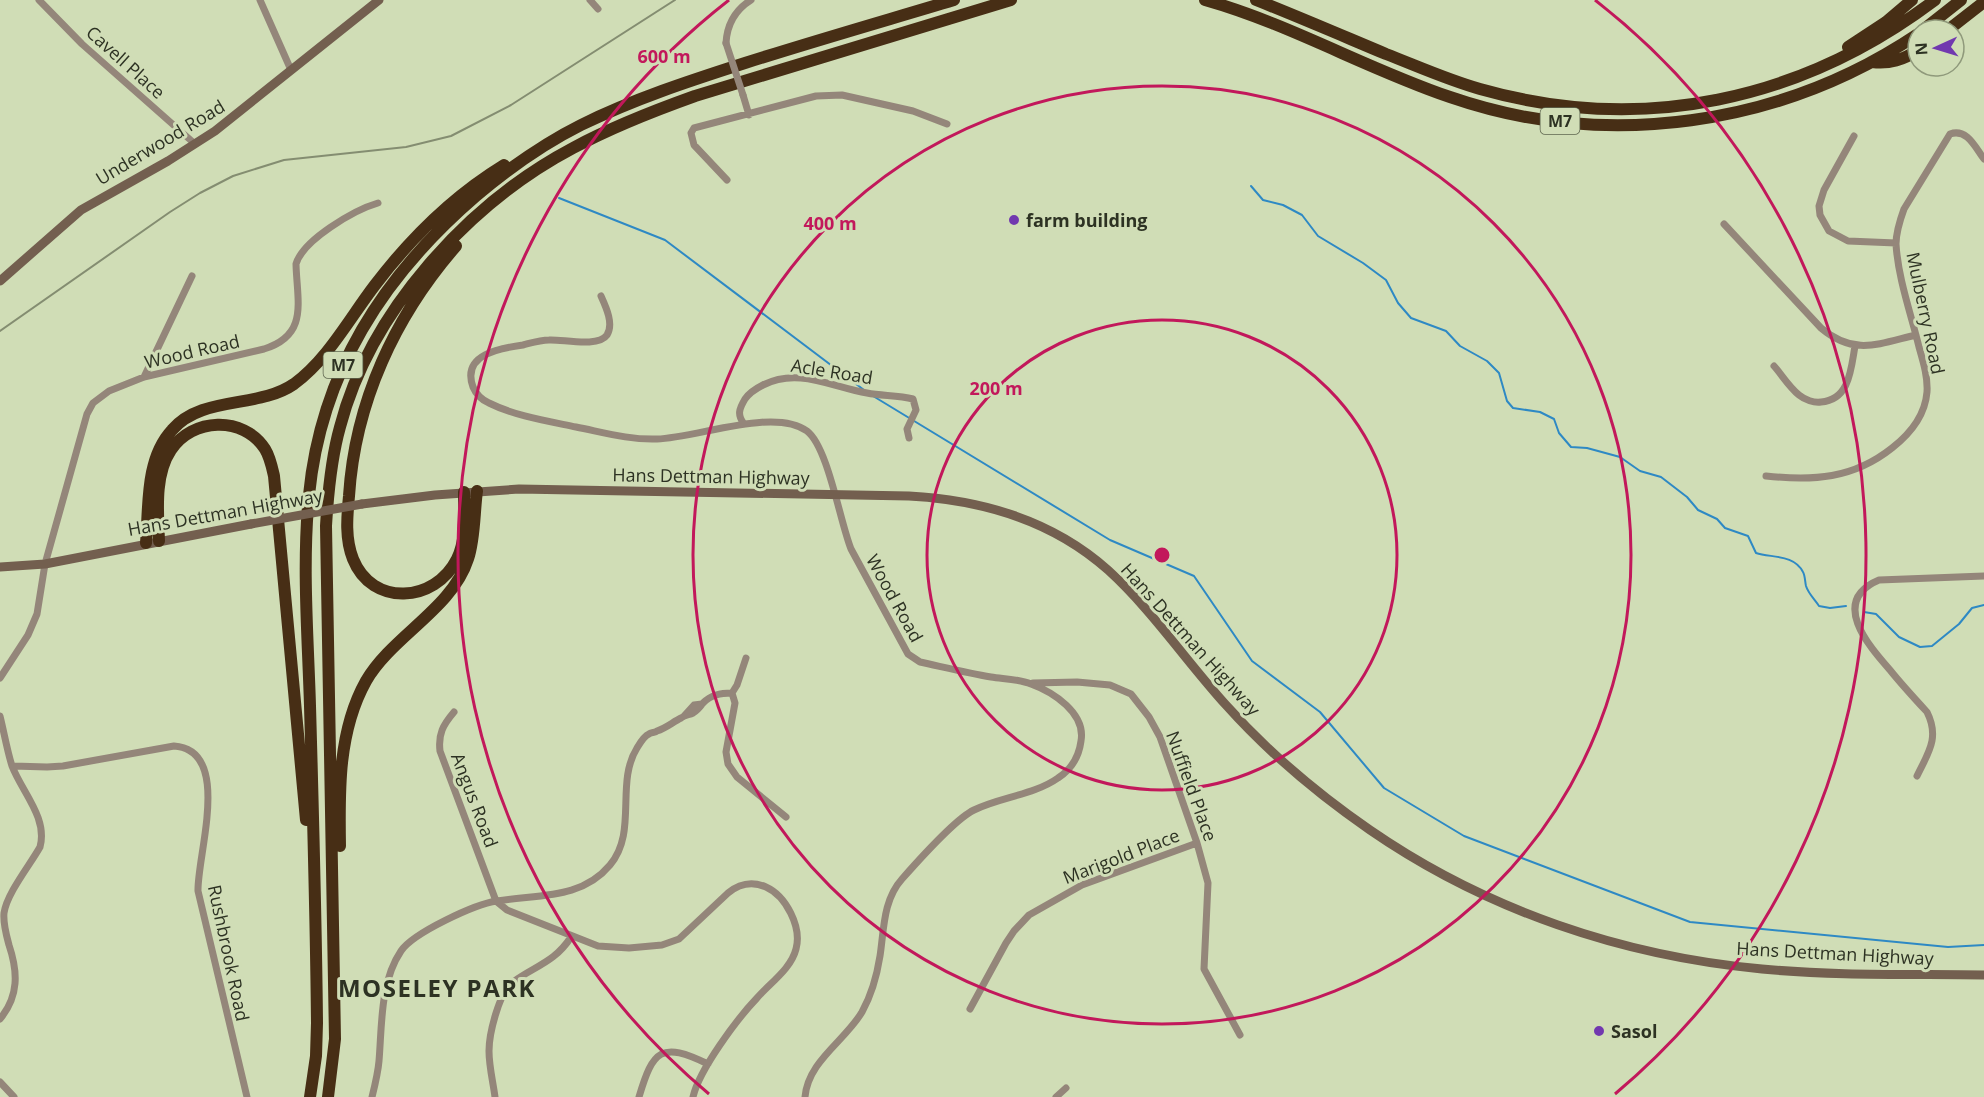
<svg xmlns="http://www.w3.org/2000/svg" width="1984" height="1097" viewBox="0 0 1984 1097" font-family="'Open Sans',sans-serif">
	<style>
		.lines { fill: none; stroke-linecap: round; stroke-linejoin: round }
		.stream { stroke: #2e89c4; stroke-width: 2 }
		.street { stroke: #94867a; stroke-width: 7 }
		.secondary { stroke: #735f4f; stroke-width: 9 }
		.highway { stroke: #472e15; stroke-width: 12 }
		.rail { stroke: #848d71; stroke-width: 2 }
		.street-bridge { stroke: #94867a; stroke-width: 7 }
		.secondary-bridge { stroke: #735f4f; stroke-width: 9 }
		.ring { fill: none; stroke: #c2185b; stroke-width: 3 }
		.poi-dot { fill: #7138af; stroke: #d0ddb6; stroke-width: 2 }
		.labels { text-anchor: middle; dominant-baseline: central; stroke-width: 6; stroke-linejoin: round; paint-order: stroke }
		.shield { fill: #d0ddb6; stroke: #5e654f; stroke-width: 1.5 }
		.shield-label { font-size: 16px; font-weight: bold; fill: #2d3223 }
		.street-label { font-size: 18px; fill: #2d3223; stroke: #d0ddb6 }
		.poi-label { font-size: 18px; font-weight: bold; fill: #2d3223; stroke: #d0ddb6; text-anchor: start }
		.district-label { font-size: 24px; font-weight: bold; letter-spacing: 1.5px; fill: #2d3223; stroke: #d0ddb6 }
		.centre { fill: #c2185b; stroke: #d0ddb6; stroke-width: 3 }
		.ring-label { font-size: 18px; text-anchor: middle; font-weight: bold; fill: #c2185b; stroke: #d0ddb6; stroke-width: 6; stroke-linejoin: round; paint-order: stroke }
	</style>
	<rect width="100%" height="100%" fill="#d0ddb6"/>
	<g class="lines">
		<path class="stream" d="M1251,186L1263,200L1283,205L1302,215L1318,236L1363,263L1386,280L1398,303L1411,318L1446,331L1460,346L1487,361L1499,373L1507,401L1513,408L1540,412L1554,419L1559,433L1571,447L1587,448L1620,457L1640,471L1661,477L1687,497L1698,510L1717,519L1725,528L1748,536L1756,553C1771,558 1794,554 1803,572C1805,575 1805,582 1806,586C1808,593 1815,600 1819,606L1830,608L1846,606
			M559,198L665,240L864,390
			M873,396L1110,540L1194,576L1252,661L1320,712L1384,788L1464,836L1690,922L1948,947L1984,945
			M1864,612L1876,614L1899,637L1920,647L1932,646L1959,624L1972,608L1984,605"/>
		<path class="street" d="M39,0L82,44L195,144
			M260,0L291,70
			M590,0L598,9
			M726,43C727,25 735,10 751,0
			M743,95L749,115
			M1854,136L1824,190L1819,206L1820,215L1829,231L1848,241L1896,243
			M727,180L694,145L691,133L694,128L816,96L842,95L913,111L947,124
			M1724,224L1821,328C1854,356 1878,344 1916,335
			M601,296C606,307 614,324 607,335C598,348 562,339 549,340C540,340 531,343 523,345C501,348 461,354 473,387C476,394 482,400 489,403C515,416 547,421 576,427C602,432 629,440 657,439C697,438 774,407 807,431C828,447 840,522 851,549L908,654L920,662C943,667 967,673 991,677C1004,679 1019,679 1031,684C1053,692 1086,713 1081,741C1079,756 1072,769 1058,778C1034,795 1000,797 974,810C955,819 917,862 902,879C883,900 884,930 880,956C877,975 872,994 862,1012C845,1041 808,1061 805,1097
			M1774,366C1782,375 1789,387 1799,395C1805,400 1814,403 1821,402C1850,400 1851,368 1855,346
			M144,377L192,276
			M744,424C737,415 739,409 745,399C750,392 755,389 763,385C798,367 832,387 867,393C882,396 898,395 913,399L916,410L907,429L909,438
			M1766,476C1813,481 1853,479 1892,448C1910,434 1925,416 1927,392C1928,377 1923,361 1919,347C1911,314 1898,278 1896,244C1896,232 1900,220 1904,209L1950,134C1967,128 1975,147 1984,159
			M0,678L28,635L37,614L45,564L87,414L93,403L109,391L144,377L264,349C309,335 297,302 296,264C303,240 354,210 378,203
			M1033,683L1077,682L1110,685L1131,694L1149,717L1160,737L1197,843L1208,883L1204,969L1240,1035
			M732,693L735,703L726,752L728,764L737,777L786,817
			M732,693L737,685L746,658
			M454,712C443,725 438,734 440,751L496,901L507,910L598,946L629,948L662,945L679,939L728,893C739,884 752,881 766,887C786,896 802,927 796,949C791,969 770,983 757,998C737,1019 699,1070 693,1097
			M0,716C4,732 7,750 12,766C22,792 48,818 40,847C30,865 7,893 4,913C3,924 6,934 9,945C18,972 19,996 0,1019
			M684,716L694,705L702,704
			M13,766L47,767L63,766L174,746C233,750 197,855 198,891L247,1097
			M1917,776C1928,753 1940,738 1927,712C1915,699 1902,685 1890,670C1869,646 1829,601 1879,580L1984,576
			M970,1009L1006,943L1014,931L1029,915L1082,885L1197,843
			M0,1082L14,1097
			M372,1097C375,1085 378,1073 379,1061C382,1025 380,982 401,951C413,933 475,904 497,901C537,894 581,900 610,865C638,832 615,783 637,748C640,743 644,736 649,734C651,732 655,733 657,731C666,728 673,722 681,718C685,715 689,715 693,713C698,710 700,707 703,703C711,695 720,693 732,693
			M495,1097C493,1082 489,1066 489,1051C489,1034 499,992 513,982C535,966 555,962 571,937
			M639,1097C653,1050 661,1041 708,1064
			M1056,1097L1066,1088"/>
		<path class="secondary" d="M0,281L81,210L168,161L215,131L379,0
			M362,504L435,495L519,489L909,496C983,500 1052,520 1108,570C1152,610 1186,661 1226,705C1268,752 1318,794 1370,830C1486,910 1622,956 1762,969C1835,976 1910,974 1984,975
			M0,567L45,564L251,524"/>
		<path class="highway" d="M1205,0C1290,24 1367,69 1450,97C1606,151 1781,126 1918,34
			M1256,0C1299,17 1343,36 1386,54C1417,66 1448,80 1480,89C1642,135 1801,101 1935,0
			M1923,30L1961,0
			M1948,30L1984,2
			M1848,47L1886,22L1912,0
			M1872,62C1890,64 1903,60 1918,50
			M456,246C395,316 355,402 349,496C347,517 345,539 353,559C372,607 435,603 457,559C467,539 464,514 464,492
			M159,541C158,513 154,475 171,450C192,418 243,415 265,449C270,457 272,467 274,476L306,820
			M146,543C149,507 145,459 172,430C202,395 258,409 294,384C328,359 349,319 375,285C410,239 455,195 504,165
			M340,846C339,791 338,731 366,681C392,636 452,609 468,559C475,538 474,513 477,491
			M310,1097L316,1056L317,1023C316,917 313,812 310,706C308,637 302,565 309,495C321,372 383,276 476,196C508,169 543,144 581,125C634,99 689,81 745,63C814,41 884,21 954,0
			M328,1097L335,1039L326,526C328,492 331,459 340,427C370,311 469,203 573,148C612,127 653,111 695,96L1011,0"/>
		<path class="rail" d="M0,331L170,212L200,193L233,176L284,160L406,147L451,136L511,105L675,0"/>
		<path class="street-bridge" d="M726,43L743,95"/>
		<path class="secondary-bridge" d="M251,524L362,504"/>
	</g>
	<g class="ring">
		<circle cx="1162" cy="555" r="235"/>
		<circle cx="1162" cy="555" r="469"/>
		<path d="M709 1094A704 704 0 0 1 729 0M1595 0A704 704 0 0 1 1615 1094"/>
	</g>
	<g class="poi-dot">
		<circle cx="1014" cy="220" r="6"/>
		<circle cx="1599" cy="1031" r="6"/>
	</g>
	<g class="labels">
		<g class="shield">
			<rect x="1540.5" y="108" width="39" height="26" rx="4.5"/>
			<rect x="323.5" y="352" width="39" height="26" rx="4.5"/>
		</g>
		<g class="shield-label">
			<text x="1560" y="121">M7</text>
			<text x="343" y="365">M7</text>
		</g>
		<g class="street-label">
			<text transform="translate(126 62) rotate(42)">Cavell Place</text>
			<text transform="translate(160 142) rotate(-31)">Underwood Road</text>
			<text transform="translate(1926 313) rotate(78)">Mulberry Road</text>
			<text transform="translate(192 351) rotate(-13)">Wood Road</text>
			<text transform="translate(832 371) rotate(9)">Acle Road</text>
			<text transform="translate(711 476) rotate(1)">Hans Dettman Highway</text>
			<text transform="translate(225 512) rotate(-10)">Hans Dettman Highway</text>
			<text transform="translate(895 598) rotate(61)">Wood Road</text>
			<text transform="translate(1191 639) rotate(48)">Hans Dettman Highway</text>
			<text transform="translate(1192 786) rotate(70)">Nuffield Place</text>
			<text transform="translate(475 800) rotate(69)">Angus Road</text>
			<text transform="translate(1121 856) rotate(-21)">Marigold Place</text>
			<text transform="translate(229 953) rotate(78)">Rushbrook Road</text>
			<text transform="translate(1835 953) rotate(3)">Hans Dettman Highway</text>
		</g>
		<g class="poi-label">
			<text x="1026" y="220">farm building</text>
			<text x="1611" y="1031">Sasol</text>
		</g>
		<g class="district-label">
			<text x="437" y="987">MOSELEY PARK</text>
		</g>
	</g>
	<circle cx="1162" cy="555" r="9" class="centre"/>
	<g class="ring-label">
		<text x="664" y="63">600 m</text>
		<text x="830" y="230">400 m</text>
		<text x="996" y="395">200 m</text>
	</g>
	<g transform="translate(1936 48) rotate(266)"><circle r="28" fill="#d0ddb6" stroke="#8f997b" stroke-width="1.5"/>
	<path d="M0-4.5L10 22L0 15L-10 22Z" fill="#7138af"/>
	<text y="-9" font-size="16" font-weight="bold" text-anchor="middle" fill="#2d3223">N</text>
	</g>
</svg>
